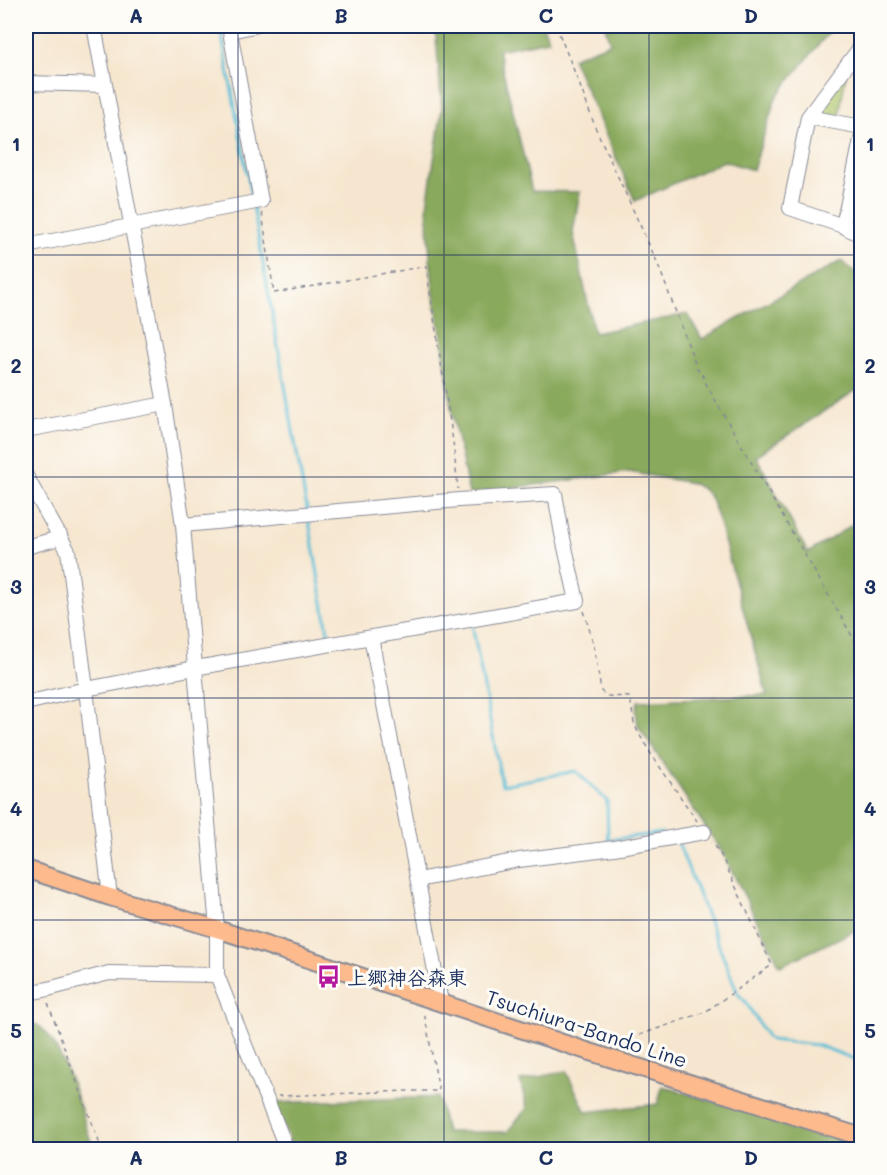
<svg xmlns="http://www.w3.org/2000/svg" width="887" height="1175" viewBox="0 0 887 1175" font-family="Mali,'Klee One',sans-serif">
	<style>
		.green { fill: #acc368; stroke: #647963; stroke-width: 1.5 }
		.forest { fill: #89a95c; stroke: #526c5d; stroke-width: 1.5 }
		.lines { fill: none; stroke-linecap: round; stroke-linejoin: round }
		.stream { stroke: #58bdd6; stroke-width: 3 }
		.minor-casing { stroke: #888a96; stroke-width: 16 }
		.major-casing { stroke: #888a96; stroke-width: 20 }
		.path { stroke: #888a96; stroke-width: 1.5; stroke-dasharray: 4.5 4.5; stroke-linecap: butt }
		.minor { stroke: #fff; stroke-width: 14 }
		.major { stroke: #fcba8d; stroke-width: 16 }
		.grid { fill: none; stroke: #1b2f5e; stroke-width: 1.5; stroke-opacity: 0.55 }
		.labels { text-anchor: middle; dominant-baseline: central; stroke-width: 6; stroke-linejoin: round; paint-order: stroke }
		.poi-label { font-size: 20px; font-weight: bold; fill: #1b2f5e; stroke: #fdfcf7; text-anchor: start }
		.street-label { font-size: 20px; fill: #1b2f5e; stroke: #fdfcf7 }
		.neatline { fill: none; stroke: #1b2f5e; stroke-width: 2 }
		.grid-label { font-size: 20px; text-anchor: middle; font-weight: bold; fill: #1b2f5e }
	</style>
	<rect width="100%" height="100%" fill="#fdfcf7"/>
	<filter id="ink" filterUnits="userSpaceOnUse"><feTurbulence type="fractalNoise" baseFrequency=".0167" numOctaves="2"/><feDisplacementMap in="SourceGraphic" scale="12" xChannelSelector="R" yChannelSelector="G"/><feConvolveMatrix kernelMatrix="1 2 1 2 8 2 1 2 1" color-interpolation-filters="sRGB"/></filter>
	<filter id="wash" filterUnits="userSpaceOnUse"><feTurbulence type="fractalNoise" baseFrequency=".008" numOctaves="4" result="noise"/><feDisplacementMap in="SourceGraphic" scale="24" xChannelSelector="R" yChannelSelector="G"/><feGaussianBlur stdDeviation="1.35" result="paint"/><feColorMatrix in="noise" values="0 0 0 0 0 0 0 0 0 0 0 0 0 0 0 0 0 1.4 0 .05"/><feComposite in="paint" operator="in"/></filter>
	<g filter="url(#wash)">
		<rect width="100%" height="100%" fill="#f6e6cf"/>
		<path class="green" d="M846,73L839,117L816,113Z"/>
		<path class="forest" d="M435,26H543L549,40L498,50L532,191L580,192L573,232L594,333L687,314L702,339L841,261L861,278V387L756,456L808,553L861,519V928L780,966L722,852L638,726L636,710L638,701L767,695L716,512L710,497L704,490L692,483L629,472L469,494L451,408L442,337L435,304L430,258L427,205L442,108Z
			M605,26H834L776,97L753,170L724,161L635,201L572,58L610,43Z
			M26,1022C29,1023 36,1024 39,1026C62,1041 83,1118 92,1145L91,1149H26Z
			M566,1071L586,1112L658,1104L662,1086L861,1145V1149H293L274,1103L438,1097L446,1132H507L527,1108L520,1081Z"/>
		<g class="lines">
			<path class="stream" d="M220,26L252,200
				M253,206L307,510
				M308,516L329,638L331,637
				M472,623L502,785L576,771L607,801L608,840L662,833
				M677,840L738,994L745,1001L768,1038L771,1040L817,1045L862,1062"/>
		</g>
	</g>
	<g filter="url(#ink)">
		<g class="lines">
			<defs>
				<path id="minor" d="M94,26L165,404L183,525L217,929V975L287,1150
					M230,31L254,26
					M862,45L808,117L790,208L843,226L862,236
					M26,83L105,85
					M808,117L862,127
					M843,226L862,135
					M26,246L261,201L229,26
					M26,430L165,404
					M26,476L68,551L86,689L110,897
					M26,547L52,540L60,535
					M371,637L441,1002
					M26,703L86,689L195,668L577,601L562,534L555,494L459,500L183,525
					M418,880L519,860L614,848L704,832
					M26,993L44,990L109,973L217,975"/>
				<path id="major" d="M26,869L110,897L217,929L590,1052L862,1137"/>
			</defs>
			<use href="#minor" class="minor-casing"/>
			<use href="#major" class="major-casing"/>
			<path class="path" d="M556,26L579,83L596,129L657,262L697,368L703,376L704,380L717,403L862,653
				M262,213L274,293L426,266L453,441L458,489
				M584,611L594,646L601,691L607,696L630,697L634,723L639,734L653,757L697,821
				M48,1003L102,1150
				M614,1044L705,1012L772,965L720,853L712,842
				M278,1096L407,1091H439L424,1012"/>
			<use href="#minor" class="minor"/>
			<use href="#major" class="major"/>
		</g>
	</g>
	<path class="grid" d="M238,26V1150M444,26V1150M649,26V1150M26,255H862M26,477H862M26,698H862M26,920H862"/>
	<defs>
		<symbol id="bus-bare" viewBox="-9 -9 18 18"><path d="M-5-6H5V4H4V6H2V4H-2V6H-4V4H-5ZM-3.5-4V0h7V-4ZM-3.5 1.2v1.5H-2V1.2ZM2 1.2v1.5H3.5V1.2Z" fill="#b5179e" stroke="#fdfcf7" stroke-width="2.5" paint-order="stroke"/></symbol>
	</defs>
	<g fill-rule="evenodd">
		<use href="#bus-bare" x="312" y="960" width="33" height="33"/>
	</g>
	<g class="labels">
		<g class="poi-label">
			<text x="347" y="977">上郷神谷森東</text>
		</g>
		<g class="street-label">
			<text transform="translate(587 1028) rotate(18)">Tsuchiura-Bando Line</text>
		</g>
	</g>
	<rect width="887" height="1175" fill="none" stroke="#fdfcf7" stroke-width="66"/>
	<rect x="33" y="33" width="821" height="1109" class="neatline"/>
	<g class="grid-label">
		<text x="136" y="23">A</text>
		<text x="341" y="23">B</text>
		<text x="546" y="23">C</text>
		<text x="751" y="23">D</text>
		<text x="16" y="151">1</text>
		<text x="870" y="151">1</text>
		<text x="16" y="373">2</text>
		<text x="870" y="373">2</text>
		<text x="16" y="594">3</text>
		<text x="870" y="594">3</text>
		<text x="16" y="816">4</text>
		<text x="870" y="816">4</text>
		<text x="16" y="1038">5</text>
		<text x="870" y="1038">5</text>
		<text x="136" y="1165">A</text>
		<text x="341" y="1165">B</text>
		<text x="546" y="1165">C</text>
		<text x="751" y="1165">D</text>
	</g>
</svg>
